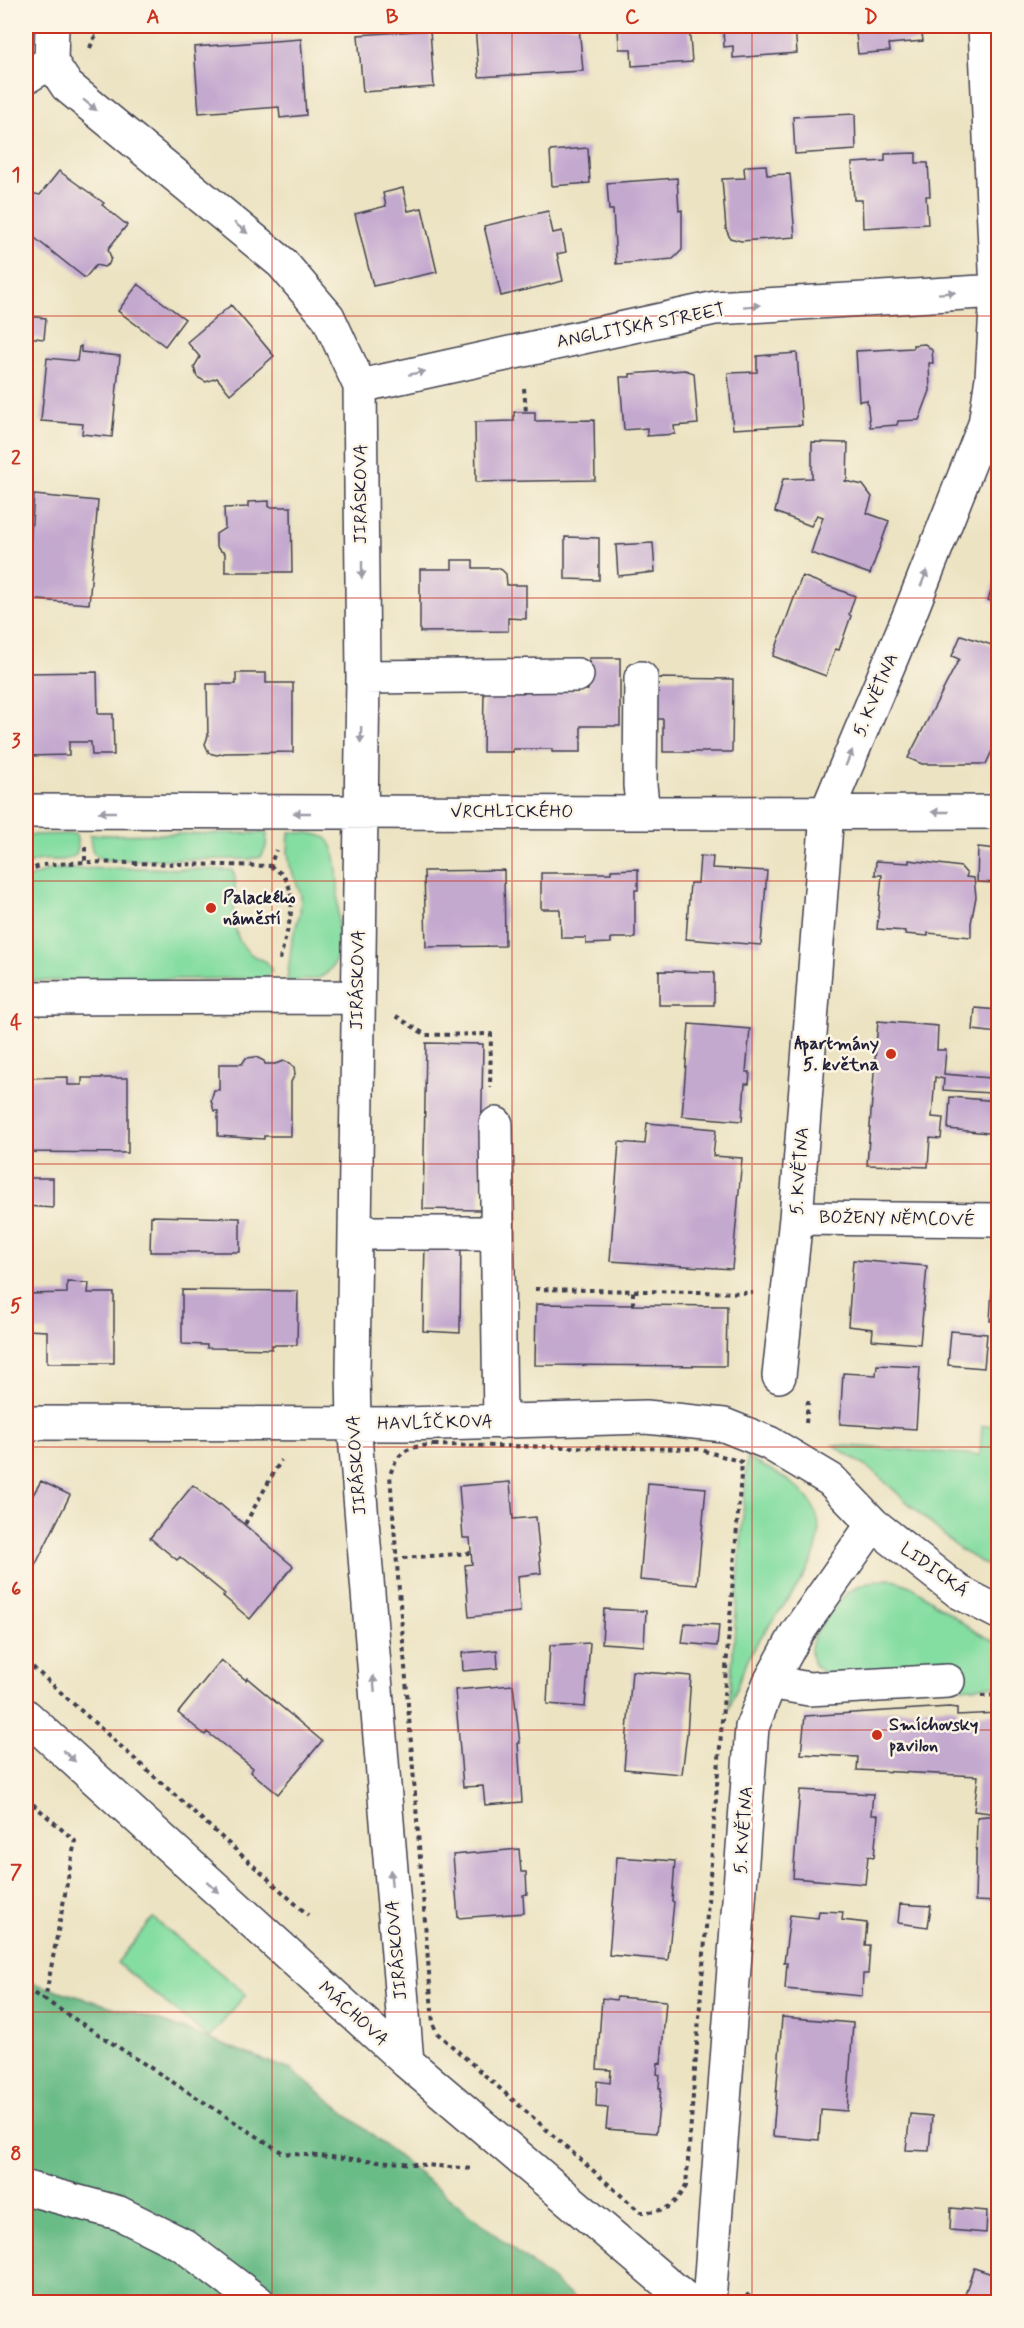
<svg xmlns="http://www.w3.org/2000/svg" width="1024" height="2328" viewBox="0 0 1024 2328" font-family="Mynerve,sans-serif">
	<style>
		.green { fill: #84dda1; stroke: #53806e; stroke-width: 1.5 }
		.forest { fill: #6bbc87; stroke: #466f61; stroke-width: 1.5 }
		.building { fill: #c4a9cf }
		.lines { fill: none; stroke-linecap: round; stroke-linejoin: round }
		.minor-casing { stroke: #403f4f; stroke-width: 36 }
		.path { stroke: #403f4f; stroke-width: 4; stroke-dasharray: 4.5 4.5; stroke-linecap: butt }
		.minor { stroke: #fff; stroke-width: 33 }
		.oneway { fill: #9c9ca7 }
		.grid { fill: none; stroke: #c8321e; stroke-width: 1.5; stroke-opacity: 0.55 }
		.poi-dot { fill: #c8321e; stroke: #fcf5e5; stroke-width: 2 }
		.labels { text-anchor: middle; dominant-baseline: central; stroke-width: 5; stroke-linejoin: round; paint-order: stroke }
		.street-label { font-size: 18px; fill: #22223b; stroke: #fcf5e5 }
		.poi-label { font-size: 18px; font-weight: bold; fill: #22223b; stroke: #fcf5e5; text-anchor: start }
		.neatline { fill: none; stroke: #c8321e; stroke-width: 2 }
		.grid-label { font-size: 20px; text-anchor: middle; font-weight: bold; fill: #c8321e }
	</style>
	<rect width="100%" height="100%" fill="#fcf5e5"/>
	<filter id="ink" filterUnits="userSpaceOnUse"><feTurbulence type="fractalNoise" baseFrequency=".0167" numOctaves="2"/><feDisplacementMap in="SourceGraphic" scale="12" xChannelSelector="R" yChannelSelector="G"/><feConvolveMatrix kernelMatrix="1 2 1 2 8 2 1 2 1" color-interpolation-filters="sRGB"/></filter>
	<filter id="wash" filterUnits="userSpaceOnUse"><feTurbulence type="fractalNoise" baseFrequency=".008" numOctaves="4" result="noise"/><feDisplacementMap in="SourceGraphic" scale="24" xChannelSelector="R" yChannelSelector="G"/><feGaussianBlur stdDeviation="1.35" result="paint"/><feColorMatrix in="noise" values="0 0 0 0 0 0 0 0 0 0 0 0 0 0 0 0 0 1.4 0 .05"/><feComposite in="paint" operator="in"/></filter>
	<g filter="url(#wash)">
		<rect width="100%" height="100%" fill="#ece3c2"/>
		<path class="green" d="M289,832C301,833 316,832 326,838C344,850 337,934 337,956C329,982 310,981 287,981L292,940L300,913L301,895L290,866L288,852Z
			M267,833L266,847L261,857L249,859L104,860C91,855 91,848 90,835Z
			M76,834L78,847L76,855C64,863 54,859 41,860C36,861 30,863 26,865V835Z
			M139,868L232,870C237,878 235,888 234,898C232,928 236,952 267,962L272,971L266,978L26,981V879L52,869Z
			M998,1425V1572L960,1550L874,1472L833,1445L980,1455L982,1426Z
			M747,1459C808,1484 843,1517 800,1582C786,1604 769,1624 755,1646C743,1664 737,1689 729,1709Z
			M890,1579L911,1586L976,1632L998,1643V1685L961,1688L959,1666L827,1675L814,1665C812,1659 810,1652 811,1647C814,1631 839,1597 853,1589C864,1582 877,1581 890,1579Z
			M153,1918L246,1994L209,2038L117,1963Z"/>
		<path class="forest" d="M26,1981L163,2022L291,2070L579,2302H26Z"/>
		<g id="blocks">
			<path class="building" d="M475,26H579L583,71L479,77Z
				M630,26H689L692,62L632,66L631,49H619L618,28Z
				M723,26H795L797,53L733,58V46L724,47Z
				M845,26H921L923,41L889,44L890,51L858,54L856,33H846Z
				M430,30L434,87L363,92L358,35Z
				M301,39L306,115L280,118L279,107L199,113L194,47Z
				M855,114L856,150L795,154L793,117Z
				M588,148L590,183L552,186L550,151Z
				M916,153V163H928L930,196H926L928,224L863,228L862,200H854L852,163L885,161V154Z
				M766,165L767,175L790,174L795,237L741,241L730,238L726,229L722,179L745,178L744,168L747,166Z
				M59,171L104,203L102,205L127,225L108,249L111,258L109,264L104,267L96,265L85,278L26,231V197L31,193L40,195Z
				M677,178L679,211L682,210V250L673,259L616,264L613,210H609L607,183Z
				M403,188L408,211L422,208L437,272L373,286L355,214L386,206L383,193Z
				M548,211L553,233L562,231L566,252L557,254L563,281L501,296L484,226Z
				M138,284L185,319L165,346L118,311Z
				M231,305L274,356L230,394L217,378L206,382L197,377L194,367L200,357L187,342Z
				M26,316L46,318L44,339L26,337Z
				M925,344L932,350L933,363H929L930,391L919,420L898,421L897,425L870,427L867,400L859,401L856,351L913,348V345Z
				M81,346V352L120,356L112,437L82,434L83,424L41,421L47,358L77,361L79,347Z
				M797,353L802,425L733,429L728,373L757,372V356Z
				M685,370L694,373L698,424L674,426L675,434L647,436V428L624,430L620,377H630V374Z
				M514,412H535V421L594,420L595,480L476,482L475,422L514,421Z
				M812,442L848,443L847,479L845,481L863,485L872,497L867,513L889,521L870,574L811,553L823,517L817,515L811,526L775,512L783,479L812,478Z
				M34,495L98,501L89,604L26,599Z
				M269,501V507H291L292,572H225V553L219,550L216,545V534L225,528L224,508L248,507V502Z
				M565,537L599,538V580L565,579Z
				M653,543L655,572L618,576L616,545Z
				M452,560H473V568H498L502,570L506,574L507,585H526V619L508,618V631L420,632V569H452Z
				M998,570V604L988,600Z
				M802,576L855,596L849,614L851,616L839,650L835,649L826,676L773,656Z
				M961,635L998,647V738L986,764H922L908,758L959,659L952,656Z
				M589,658H620V726H581V752H552V749H513V752H483L484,691L588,690Z
				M97,672L98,714H113L114,755H92L91,742H69V755L27,756V673Z
				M236,673H266V683H293V752L225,753L217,755L209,753L205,744L208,736L207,684H236Z
				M653,678L733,679L732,752H663V719H653Z
				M978,847L997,849L998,883L977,882Z
				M700,856L713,857L712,868L767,871L761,945L686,939L690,883H698Z
				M909,860L961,867L967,874L966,877L974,878L976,897L971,923V937L928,933V936L905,934V931L877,929L882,875H875L876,861L909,863Z
				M638,869V890H635V938H611V943L586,944V938H561L560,909H541V873H611V870Z
				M504,870L505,946L426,947L424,871Z
				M659,971L714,972V1005H659Z
				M975,1008L998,1010V1033L973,1030Z
				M878,1021L938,1026L937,1050H946L944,1074L990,1078V1093L943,1090L944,1079L935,1077L932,1117L943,1118L941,1139L930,1138L928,1167L867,1165Z
				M689,1024L750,1029L746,1072H750L749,1084H745L742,1121L682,1116Z
				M426,1043L483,1044L480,1210L423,1209Z
				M256,1057L264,1061L265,1064H275L284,1061L290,1063L294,1067L295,1074L291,1082V1136H264V1139L218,1136V1111H214L211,1100L214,1090H219V1064H242L246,1058Z
				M68,1077V1085H82V1078H128V1153L26,1152V1078Z
				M950,1097L998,1101V1134L948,1129Z
				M647,1123L716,1129L713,1156L742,1158L732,1269L610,1261L619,1142L645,1144Z
				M26,1178H53V1208L26,1206Z
				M151,1216L240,1218V1252H150Z
				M425,1243L461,1244L460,1333L423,1331Z
				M853,1260L927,1266L920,1344L872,1340L873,1329L848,1326Z
				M67,1282L89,1283L88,1293H114V1363H47V1331L26,1330V1294L67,1293Z
				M992,1288H998V1322L990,1321Z
				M182,1290L298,1291L297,1345H272V1349L207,1348V1345L182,1344Z
				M536,1304L727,1306L726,1366L535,1365Z
				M951,1331L987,1334L984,1368L948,1365Z
				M877,1365L920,1367L916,1429L840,1424L843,1373L876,1375Z
				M41,1481L70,1495L26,1584V1498L30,1500Z
				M510,1482L513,1519L536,1517L541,1573L518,1576L520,1612L469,1617L465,1565L472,1564L470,1538H463L459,1486Z
				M648,1483L706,1488L697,1585L640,1580Z
				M193,1485L219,1505L220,1504L293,1566L250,1619L223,1596L225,1594L180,1557L177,1560L150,1538Z
				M604,1609L646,1611L644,1646L602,1643Z
				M685,1623L719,1625L717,1646L682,1643Z
				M590,1643L585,1707L547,1704L550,1645Z
				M497,1650L498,1668L463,1671L462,1653Z
				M221,1660L246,1680L247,1678L322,1741L278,1794L251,1772L253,1768L207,1732L205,1735L178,1713Z
				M632,1671L691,1676L687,1734L682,1774L624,1769Z
				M513,1685L520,1743H518L522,1802L485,1805L483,1786L463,1787L455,1690Z
				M949,1707L957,1708V1715L998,1713V1814L974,1811L978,1776L857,1770L858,1757L801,1754L805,1716Z
				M800,1790L873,1794L871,1815H878L874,1857L868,1856L865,1884L793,1878Z
				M998,1815V1902L975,1901L977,1817Z
				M519,1849L521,1872H526L527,1894L523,1895L524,1913L458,1918L453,1855Z
				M617,1857L675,1861L672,1901L674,1902L668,1960L609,1955Z
				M900,1904L931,1906L928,1927L898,1923Z
				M819,1911L843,1912L842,1920L867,1923L865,1945H870L868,1974H863L862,1996L785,1989L787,1963H784L790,1915L818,1918Z
				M617,1997L666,2001L661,2064L658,2063L657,2074L660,2075L659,2088H661L656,2133L606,2129L608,2108L596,2107L597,2081L610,2083L611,2070L597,2069L602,1998L616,2000Z
				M782,2017L853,2023L847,2111L821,2109L819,2140L773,2136Z
				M910,2114L932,2116L929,2151L906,2150Z
				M951,2208L987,2211L986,2233L950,2230Z
				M974,2268L998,2276V2302H962Z"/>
		</g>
	</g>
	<g filter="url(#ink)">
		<use href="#blocks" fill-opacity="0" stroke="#403f4f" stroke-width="1.5"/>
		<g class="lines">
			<defs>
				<path id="minor" d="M52,26L51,62L67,86L282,263L328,317L360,386L363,677L353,1371L354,1424L407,2062
					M26,77L51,62
					M360,386L715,308L998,291
					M363,677L577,675
					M641,678L640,785L643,813
					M26,811L643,813L998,812
					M26,998L358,997
					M496,1124L500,1422
					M796,1218L998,1220
					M355,1233H497
					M779,1376L796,1218L827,812L909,616L985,424L992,378L997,291L985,26
					M26,1423L405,1424L646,1417L724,1425L769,1443L831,1480L873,1524L959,1592L998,1612
					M770,1682L809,1689L948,1681
					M26,1716L407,2062L689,2302
					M26,2188L119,2213L183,2245L258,2302
					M709,2302L752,1727L770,1682L797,1633L873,1524"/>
			</defs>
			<use href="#minor" class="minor-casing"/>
			<path class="path" d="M90,48L94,38L106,26
				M524,388L526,412
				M85,847V862
				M270,866C275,869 282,873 285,878C300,903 285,934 280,960
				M26,871L42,865L85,862L270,866L276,850
				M396,1016L426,1035L491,1034L490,1088
				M535,1289L753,1293
				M633,1305V1290
				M806,1423L808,1401
				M434,1445L698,1449L742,1462L686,2186C674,2208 664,2212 640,2212L437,2033L433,2024L390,1475C398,1450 409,1446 434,1445Z
				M245,1524L281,1460
				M403,1558L471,1553
				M26,1661L308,1915
				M981,1696L998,1695
				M26,1798L75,1841L45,2000L283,2153L473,2169
				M26,1989L45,2000
				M746,2294L757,2302"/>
			<use href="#minor" class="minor"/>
		</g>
		<defs><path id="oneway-solid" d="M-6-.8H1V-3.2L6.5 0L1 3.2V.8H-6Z" transform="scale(1.5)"/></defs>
		<g class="oneway">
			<use href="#oneway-solid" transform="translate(90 105) rotate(39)"/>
			<use href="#oneway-solid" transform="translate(241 228) rotate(39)"/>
			<use href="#oneway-solid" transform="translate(947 293) rotate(-4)"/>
			<use href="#oneway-solid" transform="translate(752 306) rotate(-4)"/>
			<use href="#oneway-solid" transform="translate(417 373) rotate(-12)"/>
			<use href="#oneway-solid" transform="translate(362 570) rotate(90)"/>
			<use href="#oneway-solid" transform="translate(924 578) rotate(-68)"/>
			<use href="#oneway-solid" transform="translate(361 735) rotate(91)"/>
			<use href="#oneway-solid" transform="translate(849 758) rotate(-67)"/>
			<use href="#oneway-solid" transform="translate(107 812) rotate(-180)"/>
			<use href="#oneway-solid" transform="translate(940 812) rotate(180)"/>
			<use href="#oneway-solid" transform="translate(302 813) rotate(-180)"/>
			<use href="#oneway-solid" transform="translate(374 1684) rotate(-95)"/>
			<use href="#oneway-solid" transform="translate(69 1756) rotate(42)"/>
			<use href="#oneway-solid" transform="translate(391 1878) rotate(-95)"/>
			<use href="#oneway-solid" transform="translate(213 1887) rotate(42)"/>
		</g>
	</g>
	<path class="grid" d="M272,26V2302M512,26V2302M752,26V2302M26,316H998M26,598H998M26,881H998M26,1164H998M26,1447H998M26,1730H998M26,2012H998"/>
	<g class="poi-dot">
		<circle cx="211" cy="908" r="6"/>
		<circle cx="891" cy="1054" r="6"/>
		<circle cx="877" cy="1735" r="6"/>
	</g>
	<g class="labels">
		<g class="street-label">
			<text transform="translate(641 326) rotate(-11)">ANGLITSKA STREET</text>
			<text transform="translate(361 494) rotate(-90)">JIRÁSKOVA</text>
			<text transform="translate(876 695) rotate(-67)">5. KVĚTNA</text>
			<text x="512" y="812">VRCHLICKÉHO</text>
			<text transform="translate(358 980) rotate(-89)">JIRÁSKOVA</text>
			<text transform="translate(800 1171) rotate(-86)">5. KVĚTNA</text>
			<text transform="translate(897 1219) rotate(1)">BOŽENY NĚMCOVÉ</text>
			<text transform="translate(435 1423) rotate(-1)">HAVLÍČKOVA</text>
			<text transform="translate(357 1465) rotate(-94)">JIRÁSKOVA</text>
			<text transform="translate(934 1570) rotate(36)">LIDICKÁ</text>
			<text transform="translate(744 1830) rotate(-86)">5. KVĚTNA</text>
			<text transform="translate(397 1950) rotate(-95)">JIRÁSKOVA</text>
			<text transform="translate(353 2014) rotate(42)">MÁCHOVA</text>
		</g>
		<g class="poi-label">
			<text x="223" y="898">Palackého<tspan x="223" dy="21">náměstí</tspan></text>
			<text x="879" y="1044" text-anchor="end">Apartmány<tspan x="879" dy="21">5. května</tspan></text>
			<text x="889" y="1725">Smíchovsky<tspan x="889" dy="21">pavilon</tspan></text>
		</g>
	</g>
	<rect width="1024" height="2328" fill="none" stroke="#fcf5e5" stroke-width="66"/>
	<rect x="33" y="33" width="958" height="2262" class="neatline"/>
	<g class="grid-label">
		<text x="153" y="23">A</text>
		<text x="392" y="23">B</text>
		<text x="632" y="23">C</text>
		<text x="871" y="23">D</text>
		<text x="16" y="181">1</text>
		<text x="16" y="464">2</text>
		<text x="16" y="747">3</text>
		<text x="16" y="1029">4</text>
		<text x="16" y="1312">5</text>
		<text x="16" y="1595">6</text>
		<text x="16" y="1878">7</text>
		<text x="16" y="2160">8</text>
	</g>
</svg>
